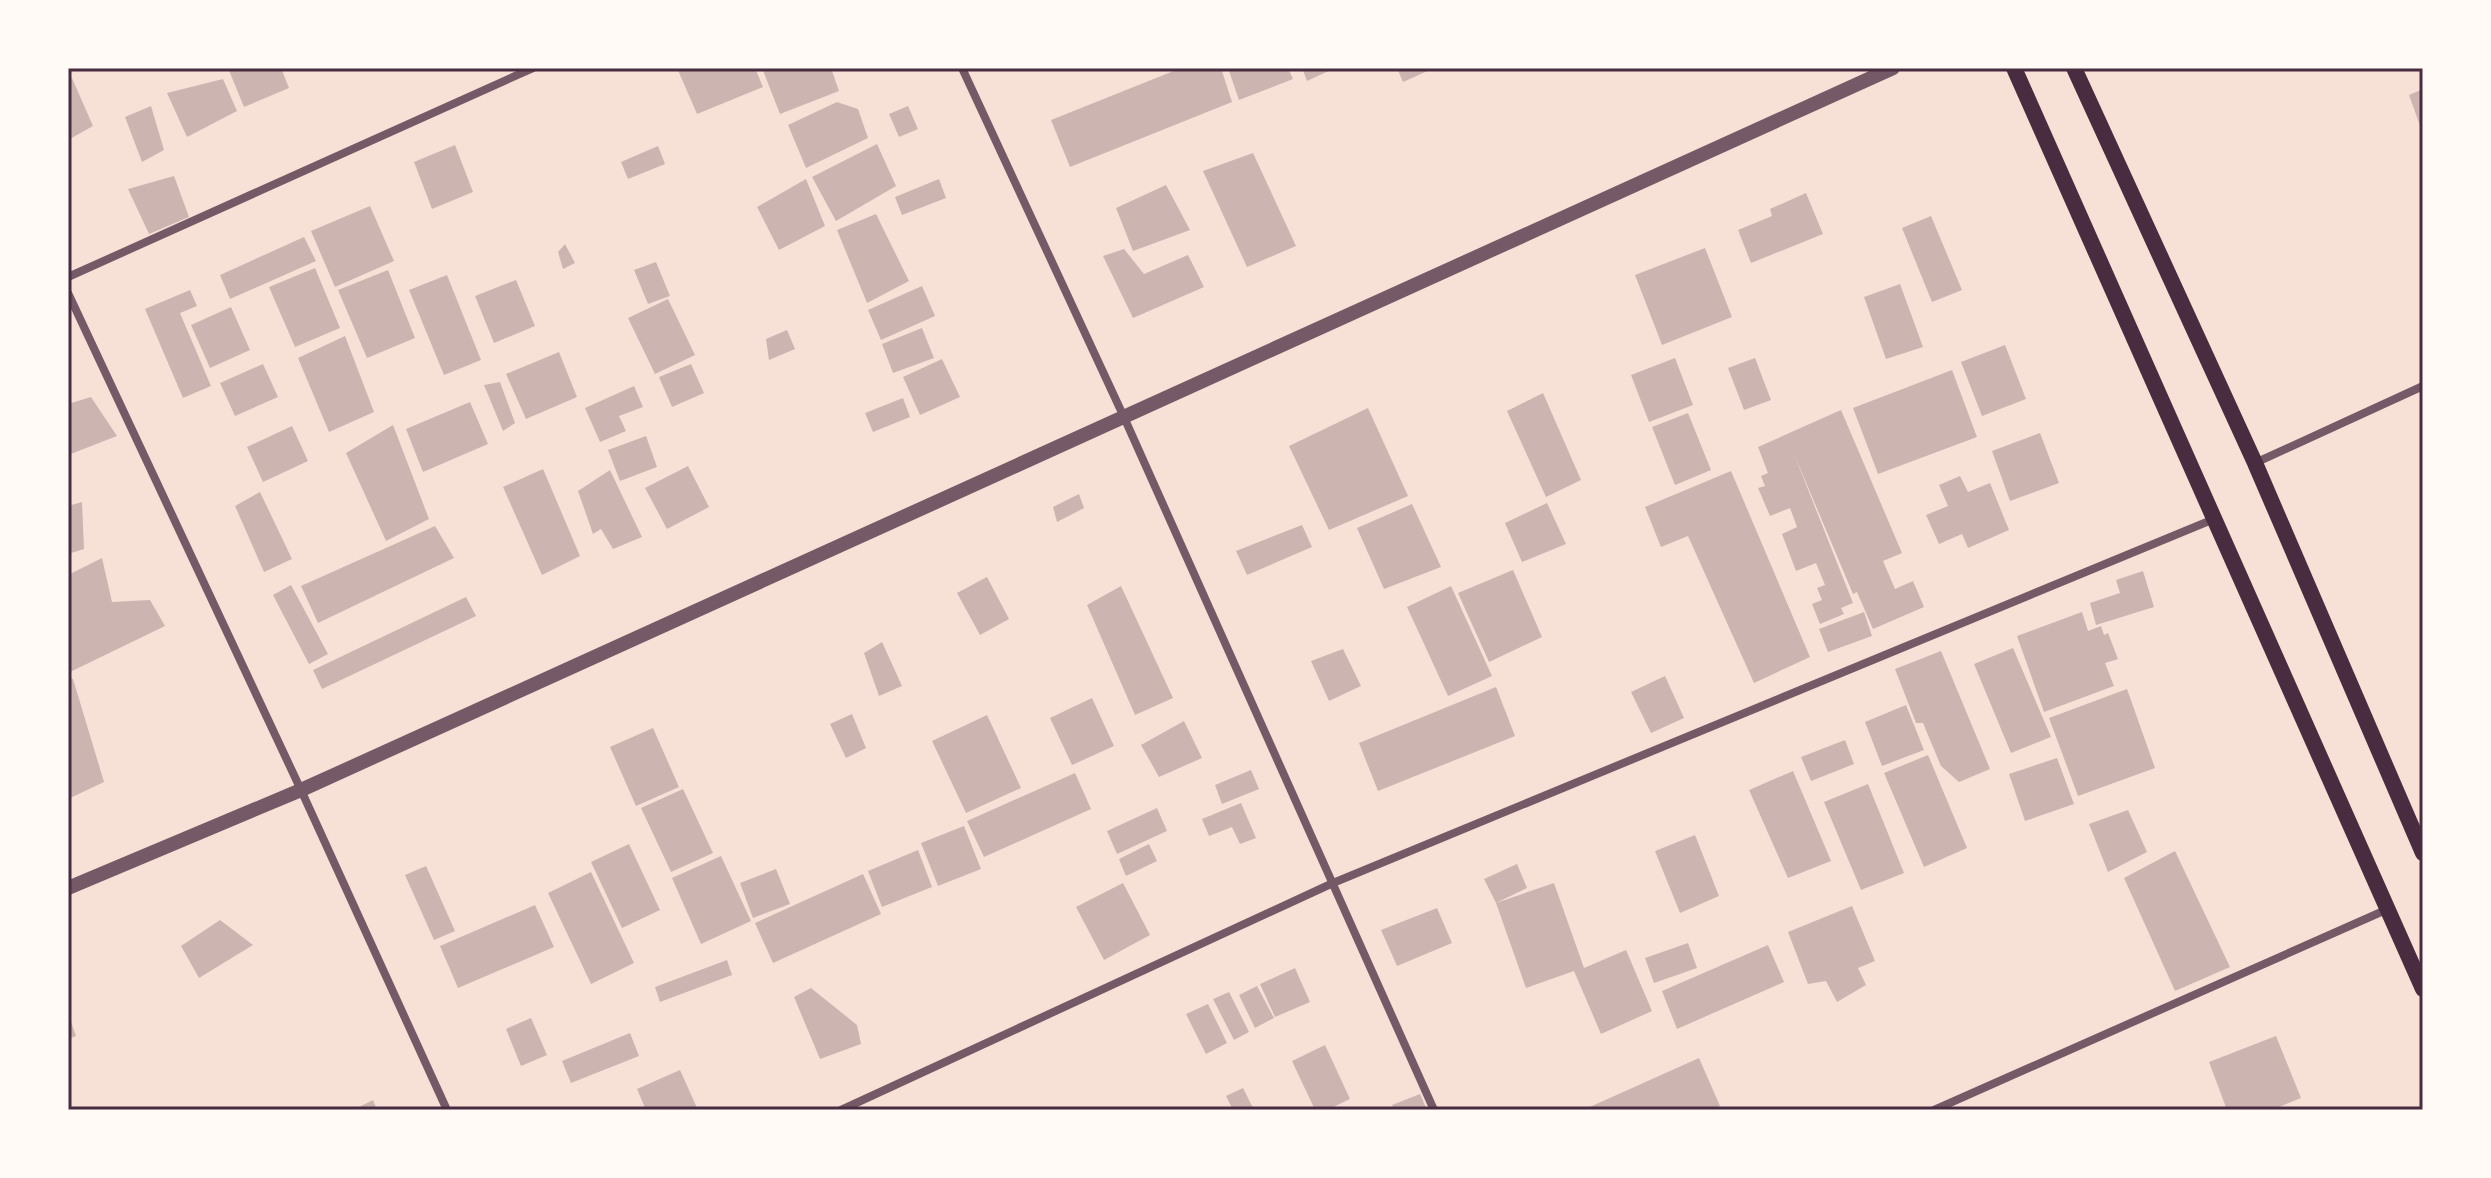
<svg xmlns="http://www.w3.org/2000/svg" width="2491" height="1178" viewBox="0 0 2491 1178" font-family="'Asap Condensed',sans-serif">
	<style>
		.building { fill: #ccb4b1 }
		.lines { fill: none; stroke-linecap: round; stroke-linejoin: round }
		.minor { stroke: #755966; stroke-width: 8 }
		.tertiary { stroke: #755966; stroke-width: 14 }
		.secondary { stroke: #4a2c40; stroke-width: 16 }
		.neatline { fill: none; stroke: #4a2c40; stroke-width: 3 }
	</style>
	<rect width="100%" height="100%" fill="#f7e1d7"/>
	<path class="building" d="M228,68H281L289,88L244,107Z
		M677,68H755L763,87L697,114Z
		M762,68H831L839,91L780,114Z
		M1181,68H1221L1232,102L1070,167L1051,120Z
		M1228,68H1288L1293,79L1239,100Z
		M1302,68H1335L1307,81Z
		M1397,68H1434L1403,82Z
		M72,78L93,126L68,140V79Z
		M223,79L237,111L187,137L167,93Z
		M2423,89V134L2409,95Z
		M837,102L858,109L868,138L806,168L788,125Z
		M151,106L164,150L142,162L125,117Z
		M908,106L918,129L899,137L889,114Z
		M877,144L896,186L836,221L812,177Z
		M455,145L473,192L432,209L414,162Z
		M658,146L665,164L628,179L621,162Z
		M1253,153L1296,246L1247,267L1203,171Z
		M174,176L189,217L149,234L128,189Z
		M806,179L825,226L779,250L757,207Z
		M939,179L946,198L902,215L895,197Z
		M1166,185L1190,230L1133,251L1116,208Z
		M1806,193L1823,234L1751,263L1738,230L1772,216L1770,209Z
		M370,206L394,261L335,287L311,231Z
		M876,214L909,281L867,303L837,230Z
		M1931,216L1962,290L1932,302L1902,228Z
		M304,237L316,261L230,299L220,275Z
		M565,244L575,263L563,269L558,252Z
		M1705,248L1732,317L1662,345L1635,275Z
		M1124,249L1144,274L1188,255L1204,287L1133,318L1103,256Z
		M656,262L670,296L648,304L634,270Z
		M315,268L340,328L295,347L269,287Z
		M388,270L415,338L367,358L338,290Z
		M447,275L481,360L444,375L409,290Z
		M516,280L535,326L494,343L475,296Z
		M1900,284L1923,347L1886,359L1864,297Z
		M922,286L935,316L881,340L868,310Z
		M190,290L197,306L180,313L211,386L183,398L145,309Z
		M668,299L695,355L655,374L628,318Z
		M231,307L250,350L210,368L191,325Z
		M922,328L934,358L893,373L882,344Z
		M787,330L795,349L769,360L766,339Z
		M345,336L374,412L329,432L298,358Z
		M2005,345L2026,399L1982,416L1961,362Z
		M559,352L577,397L526,419L506,374Z
		M1675,358L1693,405L1649,422L1631,375Z
		M1755,358L1771,400L1744,410L1728,368Z
		M942,359L960,397L920,415L903,377Z
		M263,364L278,397L235,416L220,383Z
		M691,364L704,393L672,407L659,377Z
		M1952,370L1977,437L1878,474L1853,408Z
		M500,382L515,423L503,431L484,385Z
		M634,386L643,407L619,416L626,431L600,442L585,408Z
		M1543,393L1581,480L1546,497L1507,411Z
		M91,397L117,436L68,455V404Z
		M903,398L910,417L873,432L865,413Z
		M470,402L488,444L423,472L406,429Z
		M1368,408L1408,496L1329,530L1289,446Z
		M1841,410L1902,553L1883,561L1895,589L1913,581L1924,607L1873,629L1857,592L1853,594L1794,454L1853,603L1841,608L1844,614L1820,624L1812,604L1822,600L1817,588L1825,585L1816,563L1796,571L1782,534L1797,527L1790,508L1770,516L1758,488L1765,486L1761,476L1768,473L1758,447Z
		M1688,413L1711,470L1675,485L1652,427Z
		M393,425L429,519L386,541L346,453Z
		M292,426L308,461L263,482L247,447Z
		M2040,433L2059,483L2010,501L1992,451Z
		M646,436L657,467L620,481L608,450Z
		M688,466L709,507L667,529L645,488Z
		M543,469L580,556L542,575L503,487Z
		M610,470L642,537L613,549L601,529L593,534L578,491Z
		M1731,471L1810,657L1754,683L1688,536L1661,547L1645,507Z
		M1960,476L1968,492L1990,483L2009,530L1968,548L1962,534L1939,544L1926,515L1948,506L1939,485Z
		M260,492L292,559L264,572L235,506Z
		M1079,494L1084,508L1057,522L1053,507Z
		M82,502L84,549L68,554V506Z
		M1547,503L1566,544L1522,562L1505,523Z
		M1412,504L1441,567L1384,589L1357,528Z
		M1302,525L1312,547L1247,575L1236,551Z
		M435,526L454,558L318,623L301,586Z
		M102,558L112,602L150,600L165,626L68,673V575Z
		M1513,570L1542,637L1489,662L1458,593Z
		M2143,571L2154,607L2096,625L2090,603L2120,593L2116,580Z
		M987,577L1009,619L980,635L957,593Z
		M291,585L328,654L309,664L273,595Z
		M1121,586L1173,698L1135,715L1087,605Z
		M1451,586L1492,676L1448,696L1407,607Z
		M466,597L476,616L322,689L313,670Z
		M1864,612L1872,636L1828,652L1819,629Z
		M2082,612L2088,631L2101,626L2104,635L2108,633L2118,659L2105,663L2114,686L2044,712L2017,636Z
		M882,642L902,686L879,696L864,653Z
		M2013,648L2051,737L2011,753L1974,664Z
		M1343,649L1361,686L1329,701L1311,661Z
		M1941,651L1990,769L1959,782L1941,766L1923,723H1916L1895,669Z
		M68,676L73,679L104,782L68,799Z
		M1665,676L1684,718L1651,733L1631,692Z
		M1496,687L1515,736L1378,791L1359,743Z
		M2127,689L2155,768L2078,796L2049,718Z
		M1092,698L1114,746L1072,765L1050,718Z
		M1906,705L1924,750L1882,766L1865,722Z
		M852,714L866,748L846,758L830,724Z
		M987,715L1021,788L966,813L932,741Z
		M1184,721L1202,758L1159,777L1141,745Z
		M653,728L679,787L636,806L610,747Z
		M1845,740L1854,764L1811,781L1801,757Z
		M1928,755L1967,848L1924,867L1884,773Z
		M2057,758L2074,804L2025,821L2009,774Z
		M1251,770L1259,789L1222,804L1215,785Z
		M1793,771L1831,861L1788,878L1749,790Z
		M1075,773L1091,809L984,857L967,821Z
		M1868,784L1904,873L1861,890L1824,802Z
		M683,789L713,853L671,872L641,808Z
		M1241,803L1256,838L1240,844L1232,827L1209,836L1202,819Z
		M1157,808L1167,831L1117,854L1107,831Z
		M2128,810L2147,852L2108,872L2089,824Z
		M964,826L981,869L938,886L921,843Z
		M1695,835L1719,896L1680,913L1655,851Z
		M629,844L660,910L622,928L591,862Z
		M1149,844L1157,861L1126,876L1119,859Z
		M918,850L932,887L882,907L868,871Z
		M2175,851L2230,967L2175,991L2124,878Z
		M721,856L751,921L701,944L672,878Z
		M1517,864L1527,888L1496,903L1554,883L1584,968L1626,950L1652,1011L1601,1034L1574,971L1526,988L1496,903L1484,879Z
		M426,866L455,931L434,940L405,875Z
		M776,869L790,904L753,918L740,883Z
		M591,872L634,963L591,984L548,893Z
		M863,874L881,914L773,963L755,923Z
		M1123,883L1150,935L1104,960L1076,907Z
		M535,905L554,947L458,988L440,946Z
		M1852,906L1875,961L1858,968L1866,985L1837,1002L1826,981L1808,984L1788,932Z
		M1437,908L1452,943L1397,966L1381,930Z
		M220,920L253,945L199,978L181,946Z
		M1688,943L1697,968L1654,983L1645,958Z
		M1768,945L1784,982L1677,1029L1662,991Z
		M727,960L732,975L660,1002L655,987Z
		M1295,968L1310,1002L1275,1017L1260,984Z
		M1257,986L1274,1018L1255,1028L1239,995Z
		M811,988L857,1025L861,1044L820,1059L794,997Z
		M1229,992L1249,1032L1234,1040L1213,999Z
		M1208,1004L1227,1043L1206,1054L1186,1014Z
		M68,1013L76,1036L68,1039Z
		M531,1018L547,1055L521,1066L506,1029Z
		M630,1033L639,1056L571,1083L562,1061Z
		M2276,1036L2301,1098L2271,1110H2227L2209,1062Z
		M1325,1045L1350,1099L1327,1110H1315L1292,1061Z
		M1699,1058L1720,1106L1710,1110H1583Z
		M680,1070L698,1110H646L637,1089Z
		M1243,1088L1254,1110H1233L1226,1096Z
		M1420,1094L1427,1110H1394L1392,1105Z
		M373,1100L377,1110H353Z"/>
	<g class="lines">
		<path class="minor" d="M962,68L1123,415L1434,1110
			M68,277L533,68
			M68,293L301,790L447,1110
			M2255,463L2423,386
			M841,1110L1333,883L2214,519
			M1934,1110L2388,909"/>
		<path class="tertiary" d="M68,888L301,790L1893,68"/>
		<path class="secondary" d="M2014,68L2423,989
			M2074,68L2255,463L2423,853"/>
	</g>
	<rect width="2491" height="1178" fill="none" stroke="#fffaf5" stroke-width="140"/>
	<rect x="70" y="70" width="2351" height="1038" class="neatline"/>
</svg>
